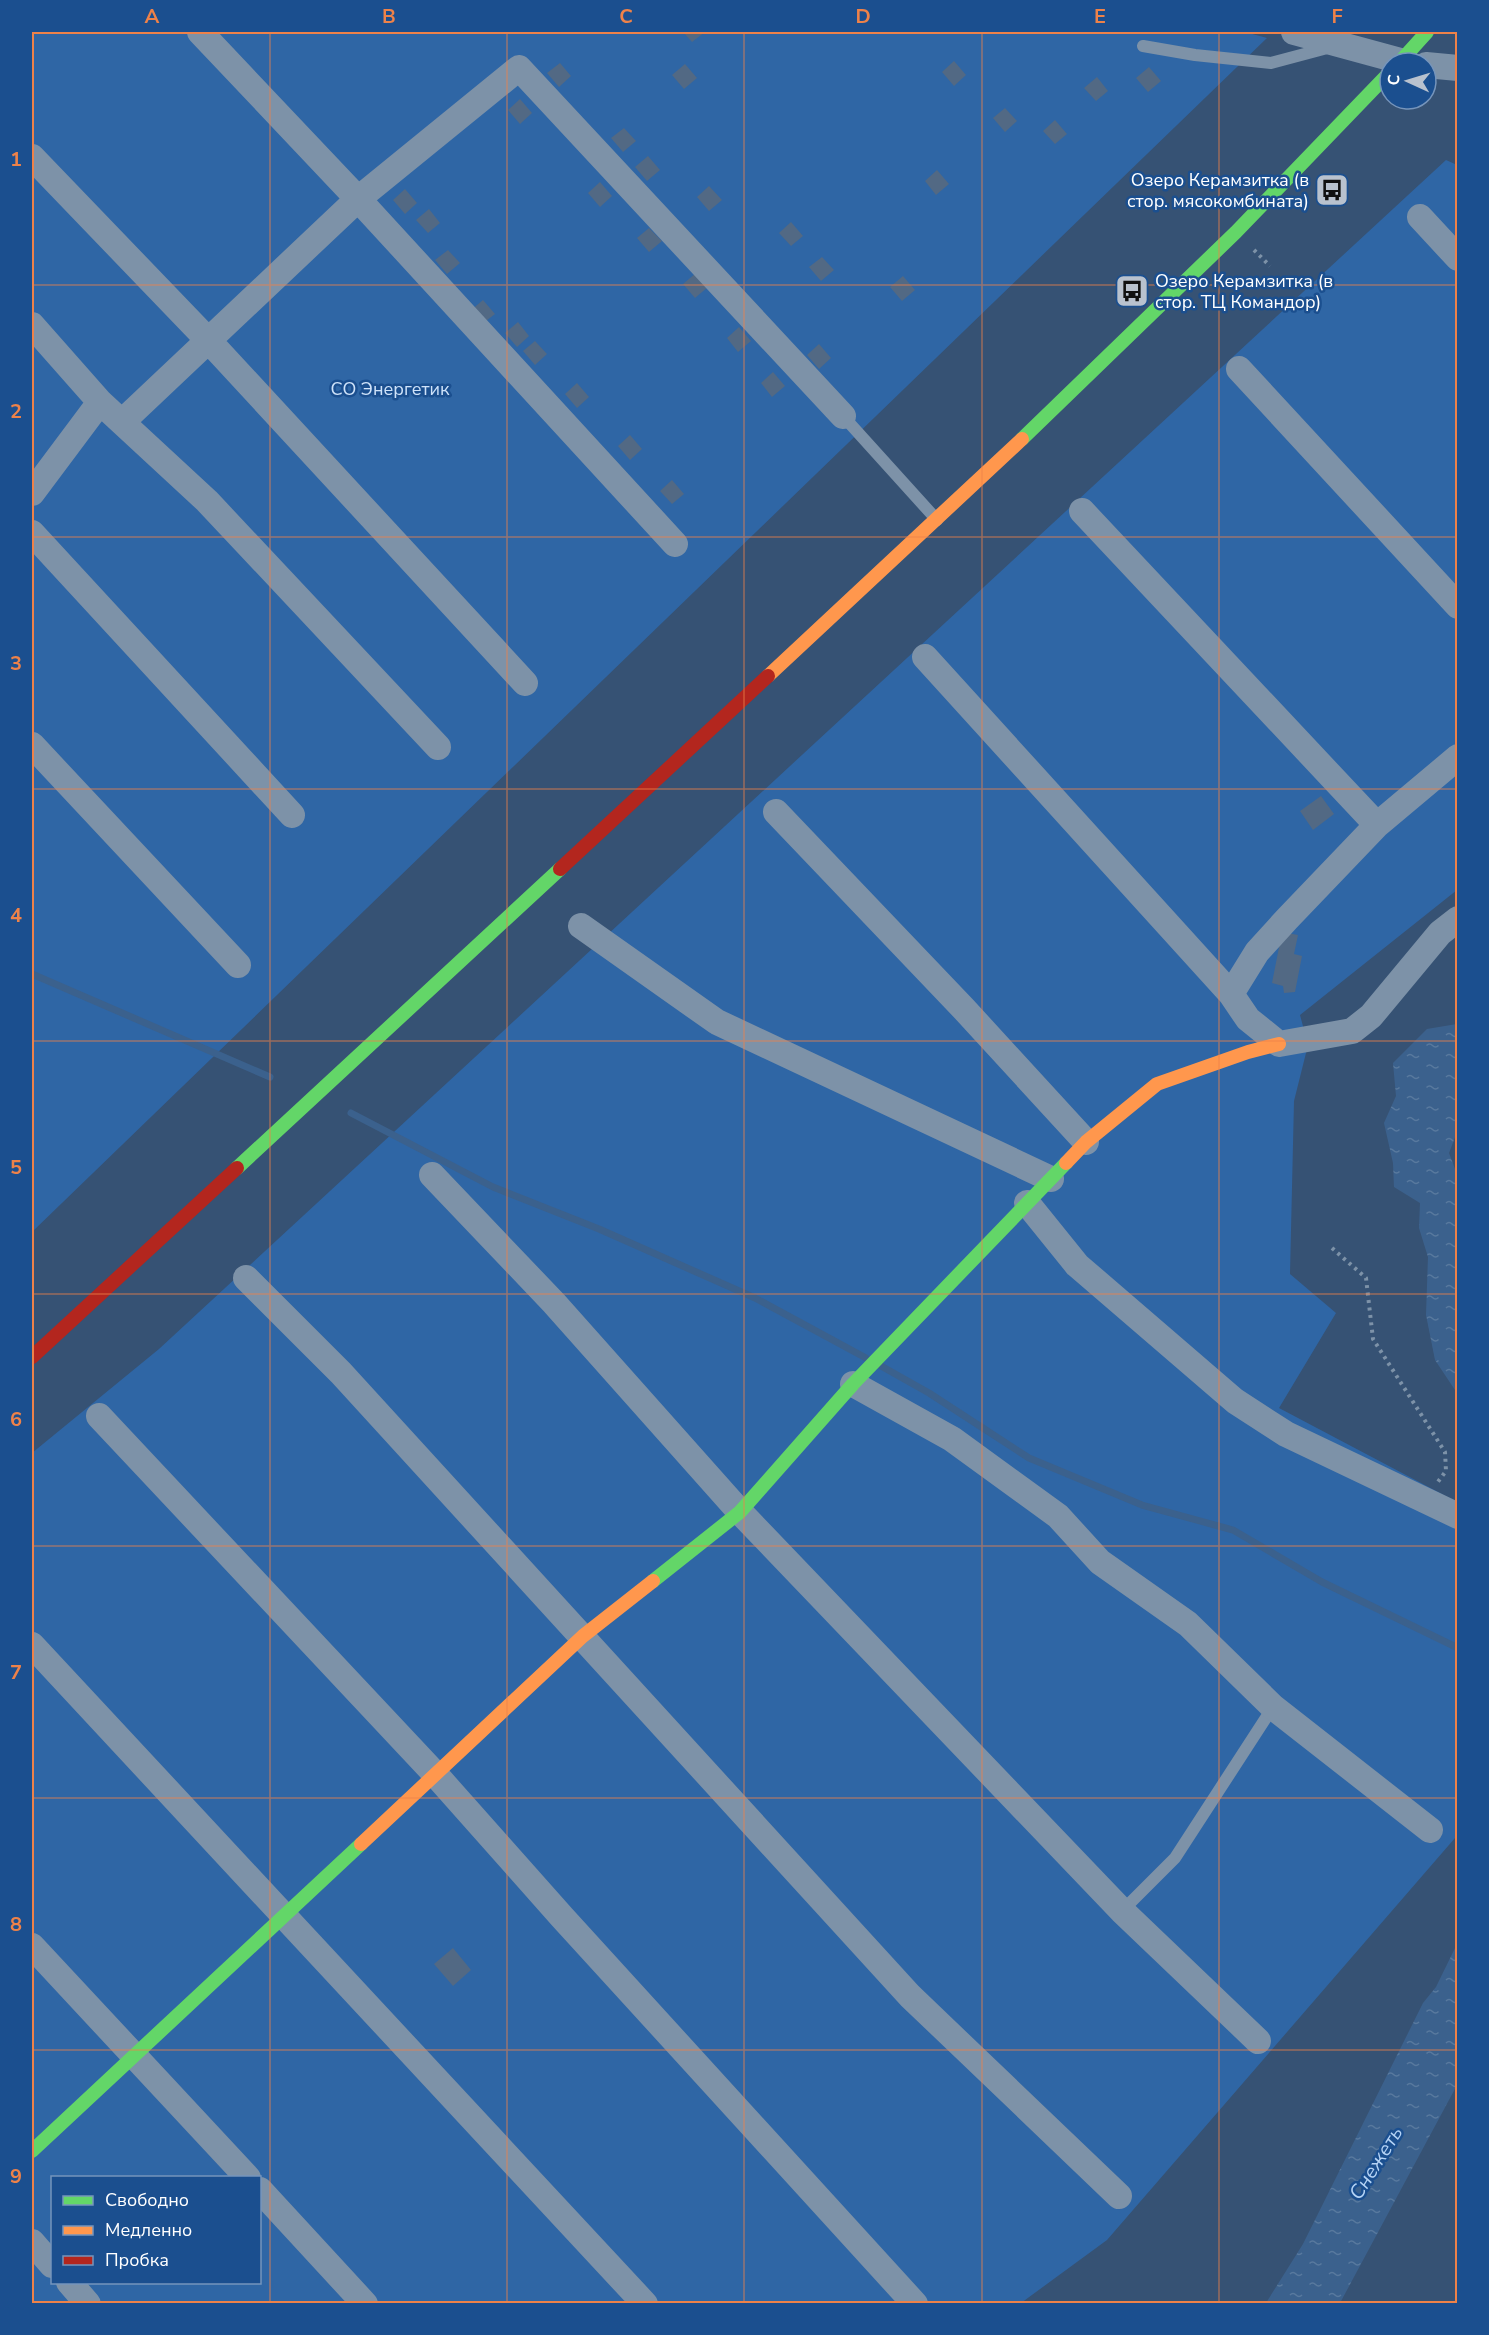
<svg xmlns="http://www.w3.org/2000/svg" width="1489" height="2335" viewBox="0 0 1489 2335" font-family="'Nunito Sans',sans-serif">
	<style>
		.garden { fill: #2f66a5; fill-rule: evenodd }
		.water { fill: url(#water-ripples) }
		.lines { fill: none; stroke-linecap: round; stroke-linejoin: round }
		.stream { stroke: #3b618d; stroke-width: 7 }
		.building { fill: #526984 }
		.path { stroke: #7d92a8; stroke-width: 4; stroke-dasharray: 3 4.5; stroke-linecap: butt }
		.lane { stroke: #7d92a8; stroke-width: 12 }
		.street { stroke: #7d92a8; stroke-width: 26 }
		.fast { stroke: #63d668; stroke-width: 14 }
		.slow { stroke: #ff974d; stroke-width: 14 }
		.jam { stroke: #b3261e; stroke-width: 14 }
		.grid { fill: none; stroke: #ee8249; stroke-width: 1.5; stroke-opacity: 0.55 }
		.labels { text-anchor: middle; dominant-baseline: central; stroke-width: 5; stroke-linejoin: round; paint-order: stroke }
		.poi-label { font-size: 18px; fill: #fff; stroke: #1b4f8f; text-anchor: end }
		.park-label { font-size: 18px; fill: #cfe3fa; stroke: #1b4f8f }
		.water-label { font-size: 20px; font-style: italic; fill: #b5d3f5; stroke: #1b4f8f }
		.neatline { fill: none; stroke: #ee8249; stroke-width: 2 }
		.grid-label { font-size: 20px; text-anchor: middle; font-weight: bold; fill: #ee8249 }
	</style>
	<defs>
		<pattern id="water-ripples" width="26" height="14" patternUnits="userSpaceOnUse" patternTransform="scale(1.5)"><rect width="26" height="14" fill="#3b618d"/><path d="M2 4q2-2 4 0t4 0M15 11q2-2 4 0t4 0" fill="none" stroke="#58799e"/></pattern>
	</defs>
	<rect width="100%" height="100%" fill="#365274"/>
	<path class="garden" d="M32,32H1245L1267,38L32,1232Z
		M1446,160L1457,165V890L1300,1015L1308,1045L1294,1101L1290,1274L1336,1313L1279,1408L1457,1502L1458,1832L1455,1838L1107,2240L1021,2303L32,2304V1453L159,1349ZM52,2178H260V2282H52Z"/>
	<path class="water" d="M1457,1024V1132L1449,1153L1458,1177L1457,1393L1435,1360L1426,1315L1428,1257L1419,1228L1420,1203L1394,1187L1393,1163L1384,1123L1396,1096L1393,1063L1427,1029Z
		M1457,1944V2085L1340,2303H1266L1303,2244L1423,2003L1436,1987Z"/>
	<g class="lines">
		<path class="stream" d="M32,974L270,1077
			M351,1113L493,1187L599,1229L755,1298L866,1358
			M881,1366L929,1393L1029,1458L1142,1505L1233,1530L1322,1582L1458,1648"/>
	</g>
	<path class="building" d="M683,32H705L692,42Z
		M954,61L966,75L954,86L942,72Z
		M560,63L571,76L559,87L547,73Z
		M685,64L697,78L684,89L672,75Z
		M1149,67L1161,81L1148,92L1136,78Z
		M1097,77L1108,91L1096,101L1084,88Z
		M520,99L532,113L520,124L508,110Z
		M1005,108L1017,121L1005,132L993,118Z
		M1055,120L1067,134L1055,144L1043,131Z
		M624,128L636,141L623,152L611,138Z
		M648,156L660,170L647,181L635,167Z
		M937,170L949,184L936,195L925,181Z
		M600,182L612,196L600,207L588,193Z
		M709,186L722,200L709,211L697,197Z
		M405,189L417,203L405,214L393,200Z
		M429,209L440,223L428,233L416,220Z
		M791,222L803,236L791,246L779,233Z
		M649,228L662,241L649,252L637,238Z
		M448,250L460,263L447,274L435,260Z
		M822,257L834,270L821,281L809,267Z
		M696,273L708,287L695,298L683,284Z
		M903,276L915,290L902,301L890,287Z
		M483,300L495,314L482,324L470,311Z
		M518,322L529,336L517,347L505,333Z
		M739,327L751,341L738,352L727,338Z
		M535,341L547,354L535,365L523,351Z
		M819,344L831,358L819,369L807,355Z
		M773,372L785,386L772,397L761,383Z
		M577,383L589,397L577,408L565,394Z
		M630,435L642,449L630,460L618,446Z
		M672,480L684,494L672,504L660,491Z
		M1321,796L1334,814L1313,830L1300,811Z
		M1282,932L1298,935L1294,954L1302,956L1295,992L1284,993L1283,986L1272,983Z
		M453,1948L471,1970L453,1986L434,1964Z"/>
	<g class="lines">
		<path class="path" d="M1254,250L1270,266
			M1332,1248L1366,1278L1373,1339L1445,1452L1446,1471L1437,1483"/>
		<path class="lane" d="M1143,46L1195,55L1271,63L1331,47
			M843,416L937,520
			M1122,1911L1175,1858L1273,1707"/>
		<path class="street" d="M200,32L358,199L675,544
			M1294,32L1408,63
			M1426,65L1458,68
			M32,157L208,340L525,683
			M1420,217L1458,258
			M32,325L100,402L207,501L438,747
			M1239,369L1458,606
			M122,422L358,199L519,68L843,416
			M32,493L100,402
			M1082,511L1377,825
			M32,533L292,815
			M925,657L1231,994L1248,1019L1279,1044L1352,1031L1371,1016L1440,933L1458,919
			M32,745L238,965
			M776,812L964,1009L1086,1142
			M581,926L717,1022L1051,1179
			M1231,994L1257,952L1287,919L1377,825L1458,757
			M432,1175L554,1303L740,1512L1122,1911L1258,2041
			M1027,1203L1077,1265L1235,1401L1286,1434L1458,1516
			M246,1278L341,1373L910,1996L1119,2196
			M853,1384L952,1439L1058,1516L1100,1562L1188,1624L1273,1707L1430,1830
			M99,1416L436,1775L562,1917L915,2304
			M32,1645L645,2304
			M32,1946L248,2178
			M260,2190L365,2304
			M32,2242L52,2265
			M69,2282L88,2304"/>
		<path class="fast" d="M1399,63L1427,32
			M1022,439L1236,232L1390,72
			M237,1168L560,869
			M653,1581L740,1512L853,1384L1066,1163
			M32,2151L361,1844"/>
		<path class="slow" d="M768,676L1022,439
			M1066,1163L1086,1142L1157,1084L1248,1052L1279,1044
			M361,1844L583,1636L653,1581"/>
		<path class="jam" d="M560,869L768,676
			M32,1357L237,1168"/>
	</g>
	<path class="grid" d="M270,32V2304M507,32V2304M744,32V2304M982,32V2304M1219,32V2304M32,285H1458M32,537H1458M32,789H1458M32,1041H1458M32,1294H1458M32,1546H1458M32,1798H1458M32,2050H1458"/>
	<defs>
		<symbol id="bus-square" viewBox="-11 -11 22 22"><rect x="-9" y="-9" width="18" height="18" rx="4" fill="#b9c2ce" stroke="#1b4f8f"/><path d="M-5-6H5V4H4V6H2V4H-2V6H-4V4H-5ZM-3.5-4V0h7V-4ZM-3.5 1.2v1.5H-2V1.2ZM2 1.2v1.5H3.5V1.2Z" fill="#111"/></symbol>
	</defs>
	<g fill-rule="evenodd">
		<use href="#bus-square" x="1313" y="171" width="38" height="38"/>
		<use href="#bus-square" x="1113" y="272" width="38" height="38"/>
	</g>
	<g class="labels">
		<g class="poi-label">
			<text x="1309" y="180">Озеро Керамзитка (в<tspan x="1309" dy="21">стор. мясокомбината)</tspan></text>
			<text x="1155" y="281" text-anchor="start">Озеро Керамзитка (в<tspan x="1155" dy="21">стор. ТЦ Командор)</tspan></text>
		</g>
		<g class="park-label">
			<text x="390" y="389">СО Энергетик</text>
		</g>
		<g class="water-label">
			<text transform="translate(1376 2163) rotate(-58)">Снежеть</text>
		</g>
	</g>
	<rect width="1489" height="2335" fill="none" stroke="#1b4f8f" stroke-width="66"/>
	<rect x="51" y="2176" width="210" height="108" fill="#1b4f8f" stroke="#7695bc" stroke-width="1.5"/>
	<rect x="63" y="2196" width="30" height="9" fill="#63d668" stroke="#7695bc" stroke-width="1.5"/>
	<text x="105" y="2206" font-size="18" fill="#ffffff">Свободно</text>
	<rect x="63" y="2226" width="30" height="9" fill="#ff974d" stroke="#7695bc" stroke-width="1.5"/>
	<text x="105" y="2236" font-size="18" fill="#ffffff">Медленно</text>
	<rect x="63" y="2256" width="30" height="9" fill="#b3261e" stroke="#7695bc" stroke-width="1.5"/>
	<text x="105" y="2266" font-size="18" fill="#ffffff">Пробка</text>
	<g transform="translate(1408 81) rotate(274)"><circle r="28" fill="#1b4f8f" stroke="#7695bc" stroke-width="1.5"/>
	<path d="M0-4.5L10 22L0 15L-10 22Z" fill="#b9c2ce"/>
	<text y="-9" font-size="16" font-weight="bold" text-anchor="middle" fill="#ffffff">С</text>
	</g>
	<rect x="33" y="33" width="1423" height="2269" class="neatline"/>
	<g class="grid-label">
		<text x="152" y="23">A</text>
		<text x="389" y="23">B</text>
		<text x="626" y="23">C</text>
		<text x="863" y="23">D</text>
		<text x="1100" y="23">E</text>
		<text x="1337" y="23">F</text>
		<text x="16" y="166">1</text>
		<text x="16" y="418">2</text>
		<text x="16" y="670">3</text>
		<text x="16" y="922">4</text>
		<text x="16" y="1174">5</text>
		<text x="16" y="1426">6</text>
		<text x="16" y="1679">7</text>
		<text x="16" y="1931">8</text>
		<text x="16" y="2183">9</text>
	</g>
</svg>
